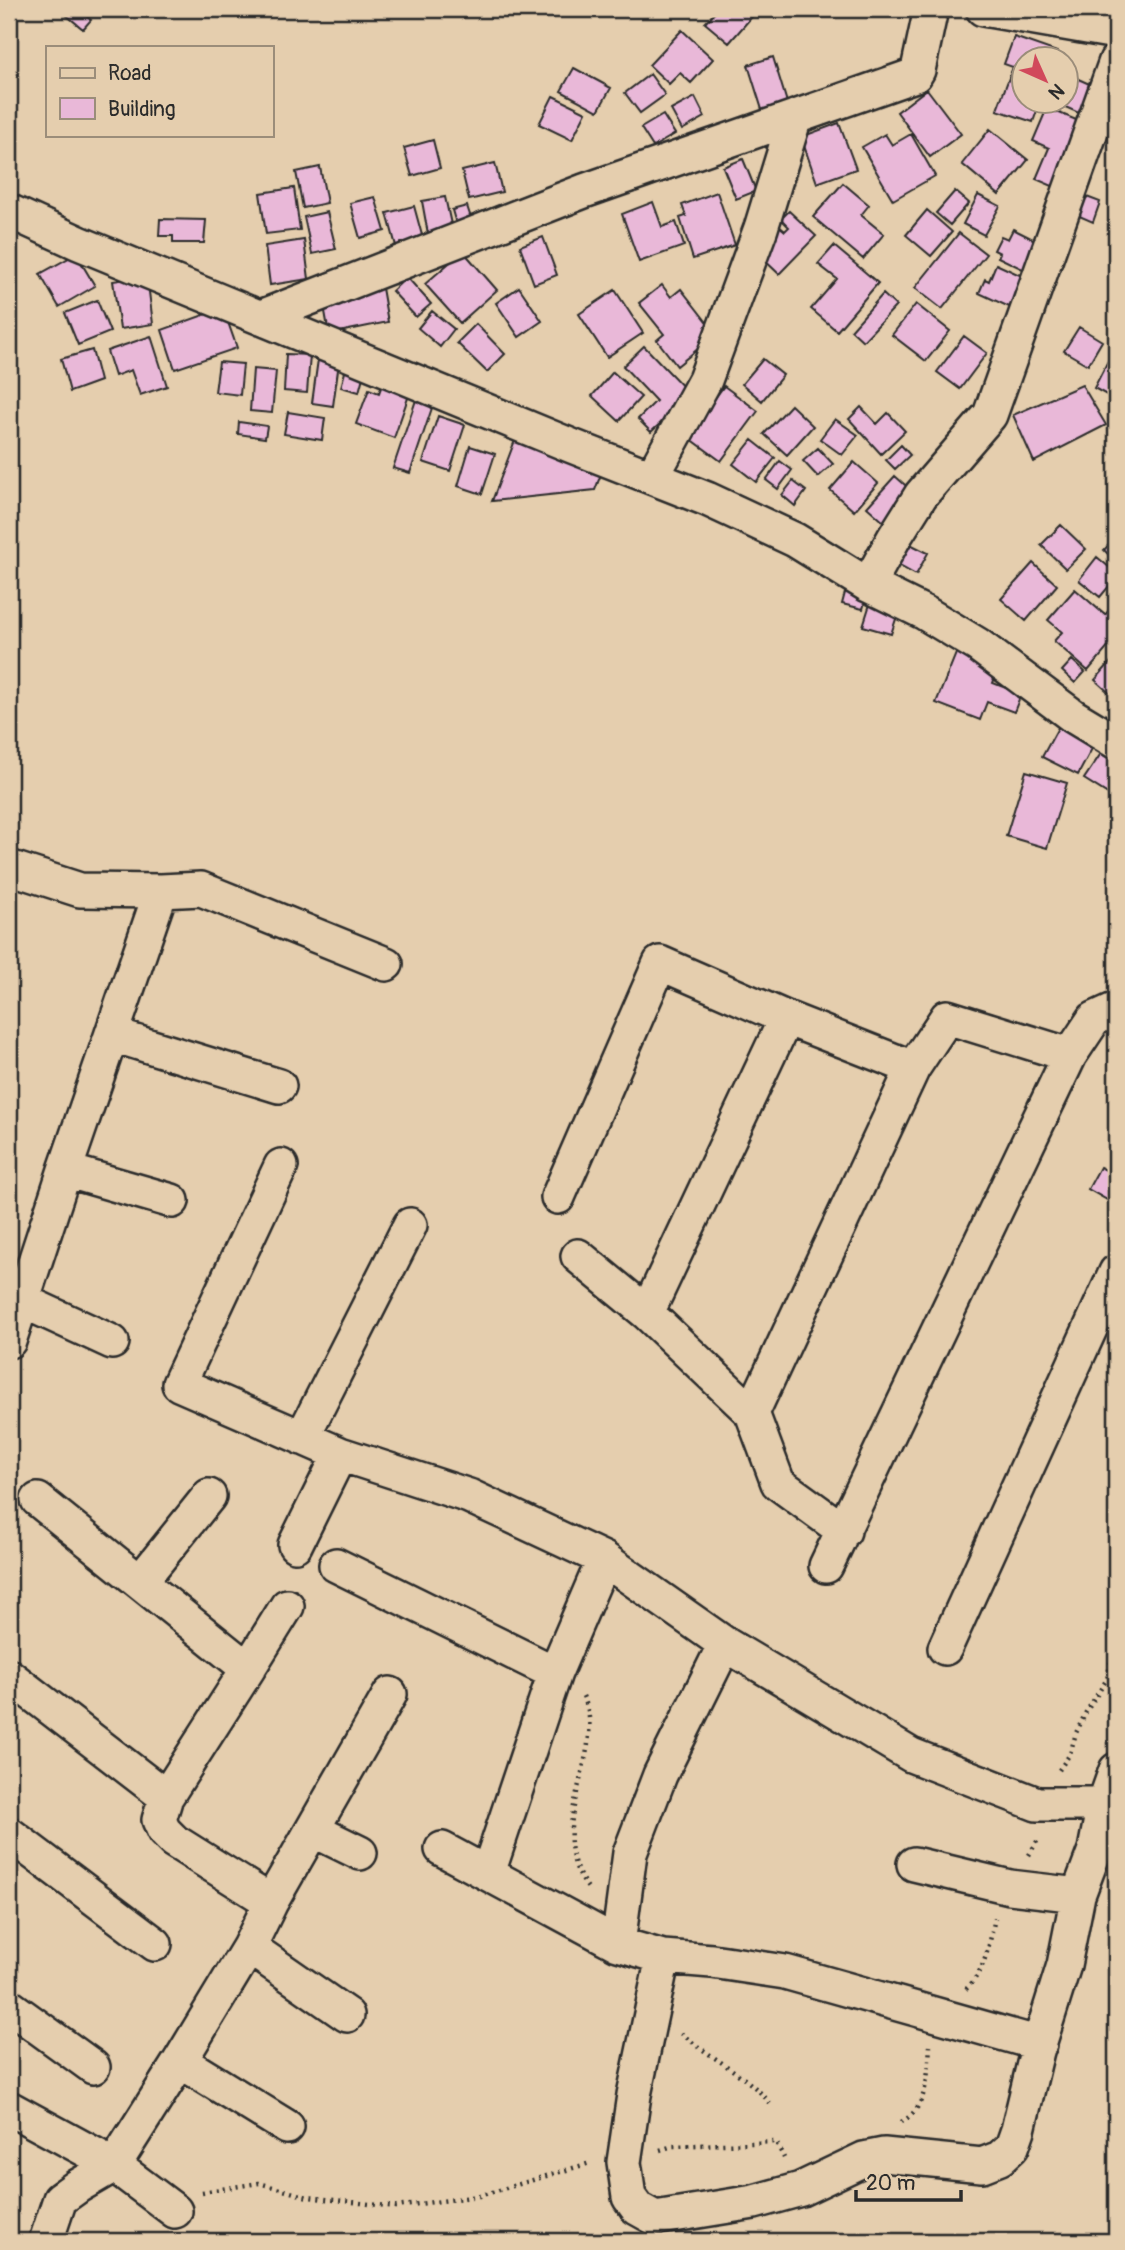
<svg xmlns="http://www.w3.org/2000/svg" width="1125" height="2250" viewBox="0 0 1125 2250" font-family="Pangolin,sans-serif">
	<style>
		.building { fill: #e9b8d8; stroke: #2b2b2b; stroke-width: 2 }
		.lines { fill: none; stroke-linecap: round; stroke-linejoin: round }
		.street-casing { stroke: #2b2b2b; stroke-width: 38 }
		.path { stroke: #2b2b2b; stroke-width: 4.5; stroke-dasharray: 2 5; stroke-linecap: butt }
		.street { stroke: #e5ceae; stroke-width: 33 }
	</style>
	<rect width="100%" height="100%" fill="#e5ceae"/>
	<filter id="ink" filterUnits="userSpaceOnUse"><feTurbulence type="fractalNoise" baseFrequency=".0143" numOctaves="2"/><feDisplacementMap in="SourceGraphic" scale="14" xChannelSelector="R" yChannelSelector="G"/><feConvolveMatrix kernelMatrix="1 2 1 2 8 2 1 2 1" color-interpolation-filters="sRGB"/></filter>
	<g filter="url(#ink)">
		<path class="building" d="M69,9H77L91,20L83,29L65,14Z
			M718,9H753L756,12L729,43L705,23Z
			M682,30L713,59L691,83L680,73L669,84L649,65Z
			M1014,37L1057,52L1054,60H1024V102H1040L1033,122L997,110L1013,67L1004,64Z
			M773,57L789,109L764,116L748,65Z
			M574,68L611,88L598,111L561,91Z
			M650,74L665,95L640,113L625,93Z
			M1076,78L1103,90L1090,118L1063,106Z
			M927,89L961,134L930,157L897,112Z
			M553,96L586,112L572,140L539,124Z
			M695,97L705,117L682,130L671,110Z
			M1047,108L1091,126L1064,191L1036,179L1049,148L1033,141Z
			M663,115L675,134L653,147L641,128Z
			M839,123L856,169L817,183L801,137Z
			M990,129L1028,160L999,195L962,164Z
			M885,134L892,145L911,134L935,176L893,200L862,147Z
			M433,140L440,168L412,176L404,148Z
			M743,159L756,191L736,199L723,167Z
			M495,163L502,192L469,200L462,171Z
			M320,167L327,203L303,208L296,172Z
			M843,183L869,205L861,215L884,234L863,259L813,217Z
			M294,188L300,230L266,234L260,193Z
			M955,191L969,203L950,225L936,213Z
			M717,192L735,245L693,259L680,218L686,216L682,205Z
			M978,195L1000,206L984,235L963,224Z
			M1084,196L1100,202L1093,222L1077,215Z
			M375,197L385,231L360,238L350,203Z
			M445,197L452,229L428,234L422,201Z
			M653,202L662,227L676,222L684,246L639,262L622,214Z
			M414,206L423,239L396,246L387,213Z
			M467,206L474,227L458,231L452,210Z
			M927,210L952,232L931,256L906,235Z
			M789,211L816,236L779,274L759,255L778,225L785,231L789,227L781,219Z
			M327,212L336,249L312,254L304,217Z
			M160,219L206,220L204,243H173V236H159Z
			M1013,229L1047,246L1033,274L998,257L1000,253L994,250L1001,236L1008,239Z
			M959,233L986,254L942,309L915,288Z
			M543,237L557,275L534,284L520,246Z
			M304,240L309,279L270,285L265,246Z
			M834,246L878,283L837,331L811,309L837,279L818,264Z
			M463,251L497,290L460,323L425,284Z
			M76,254L95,286L59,307L40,274Z
			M996,264L1035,282L1020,312L979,293L985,279L989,281Z
			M147,276L153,324L120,329L113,281Z
			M407,277L431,304L416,317L392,291Z
			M662,285L671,297L681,289L716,334L677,366L657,340L664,334L639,303Z
			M519,287L542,321L519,337L496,303Z
			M382,288L388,322L329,334L323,300Z
			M615,290L643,333L607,357L579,314Z
			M883,294L896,306L863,341L851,330Z
			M97,300L110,332L78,345L65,313Z
			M916,304L950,331L926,361L892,335Z
			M223,308L237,348L175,369L162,330Z
			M432,311L454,329L440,347L418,328Z
			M476,324L505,354L487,372L457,343Z
			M1079,327L1102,341L1088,365L1064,351Z
			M151,336L167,386L140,395L131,370L115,376L107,351Z
			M964,336L987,353L960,389L937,372Z
			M644,346L691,395L651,432L638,419L656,401L623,366Z
			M1114,349L1116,350V400L1094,388Z
			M92,350L100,381L70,392L61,359Z
			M319,352L340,355L333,406L312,403Z
			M286,354L310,355L307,393L284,391Z
			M349,357L367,362L359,392L341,387Z
			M763,359L783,375L762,401L742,384Z
			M219,362L243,364L240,395L215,392Z
			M253,369L276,371L272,413L250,411Z
			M613,372L641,397L619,421L592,396Z
			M386,374L409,395L394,438L356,424L369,389L379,393Z
			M1082,385L1106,425L1034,462L1013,415Z
			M724,386L758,411L721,461L687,436Z
			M416,400L433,405L410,473L393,468Z
			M791,405L813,426L787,455L764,434Z
			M861,407L877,424L888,413L905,431L881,454L849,419Z
			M288,412L325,418L322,440L284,434Z
			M438,416L465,425L450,471L423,462Z
			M835,419L858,435L842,455L820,439Z
			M239,422L267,426L265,438L238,434Z
			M517,435L604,466L595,490L492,501Z
			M752,440L775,458L756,482L733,464Z
			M901,445L910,455L895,469L886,460Z
			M470,446L495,454L482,494L458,486Z
			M818,448L833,464L818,477L803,461Z
			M780,461L792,470L778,489L766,480Z
			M854,462L878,483L854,511L830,490Z
			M895,476L913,492L885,523L867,507Z
			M793,481L806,491L795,506L782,495Z
			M1061,525L1086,549L1066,569L1041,545Z
			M1116,537V562L1104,550Z
			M910,544L928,553L916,575L898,565Z
			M1097,557L1116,573V578L1100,597L1079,580Z
			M1033,563L1057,585L1026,621L1001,599Z
			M846,589L867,594L863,609L842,604Z
			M1075,589L1105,615L1116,602V638L1088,671L1054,641L1062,632L1048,620Z
			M870,604L898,613L891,634L863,626Z
			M957,651L999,667L993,683L1021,694L1014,712L987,702L980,720L936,703Z
			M1116,656V699L1095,680Z
			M1072,660L1085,672L1075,683L1062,671Z
			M1061,722L1096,741L1078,775L1042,757Z
			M1104,749L1116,757V781L1108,794L1084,779Z
			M1026,771L1067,783L1047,848L1006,836Z
			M1100,1167L1116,1175V1205L1088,1189Z"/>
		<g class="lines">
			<defs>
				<path id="street" d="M983,9L1116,32
					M9,211L79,243L572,446L707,499L795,540L868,585L925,613L978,645L1073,716L1116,742
					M261,317L584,191L915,75L918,70L931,9
					M652,477L705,380L761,228L795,117
					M868,585L894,538L921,495L990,415L1116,61
					M9,867L80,890L161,891
					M113,1035L279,1086
					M281,1166L179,1384L340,1454L469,1496L604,1559L725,1644L911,1755L1037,1804H1104
					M65,1170L172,1201
					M558,1197L660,963L786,1018L913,1068
					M578,1256L647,1313L752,1413
					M23,1301L112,1342
					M647,1313L786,1018
					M9,1341L65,1170L161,891L201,889L386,964
					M302,1438L410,1225
					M38,1500L248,1669L166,1797L159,1820L164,1831L174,1841L271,1902
					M844,1531L778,1483L752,1413L913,1068L947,1017L1070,1055
					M295,1545L340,1454
					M336,1565L555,1673
					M826,1566L1070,1055L1094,1019L1116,1009
					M140,1582L209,1496
					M945,1648L1116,1272
					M248,1669L287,1606
					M9,1676L166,1797
					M313,1830L360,1853
					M9,1834L155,1944
					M442,1849L618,1944L663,1957L712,1961L785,1972L1040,2044
					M914,1864L1010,1887L1078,1895
					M488,1873L555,1673L604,1559
					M618,1944L630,1853L660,1775L725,1644
					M249,1947L347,2015
					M663,1957L634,2095L624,2162L629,2197L637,2208L655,2218L754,2202L801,2189L864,2159L884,2155L982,2165L1000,2158L1012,2147L1018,2130L1037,2051L1064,1965L1078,1895L1095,1850L1104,1804L1116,1770
					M9,2006L93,2067
					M180,2061L287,2127
					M9,2108L114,2165L175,2211
					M46,2241L60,2199L78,2186L114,2165L180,2061L249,1947L271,1902L390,1694"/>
			</defs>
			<use href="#street" class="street-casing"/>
			<path class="path" d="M583,1696C610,1751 540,1827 588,1888
				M1059,1770L1070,1754L1076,1733L1086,1712L1107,1679L1116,1638
				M1029,1855L1039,1838
				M966,1989C986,1970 989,1944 995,1918
				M681,2033C710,2058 746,2074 771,2104
				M901,2122C928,2109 928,2072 930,2046
				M660,2150L673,2146L776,2142L784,2158
				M202,2192L259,2183L308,2197L396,2207L479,2196L590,2163"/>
			<use href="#street" class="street"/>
		</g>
	</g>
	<rect width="1125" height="2250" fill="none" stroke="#e5ceae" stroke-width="35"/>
	<rect x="18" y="18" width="1090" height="2215" fill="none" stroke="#2b2b2b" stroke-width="2.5" filter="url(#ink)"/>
	<rect x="46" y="46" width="228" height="91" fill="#e5ceae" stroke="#9b8d7a" stroke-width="2"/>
	<rect x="60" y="68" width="35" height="10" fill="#e5ceae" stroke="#9b8d7a" stroke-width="2"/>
	<text x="108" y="80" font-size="21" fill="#2b2b2b">Road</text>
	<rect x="60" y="98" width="35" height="21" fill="#e9b8d8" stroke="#9b8d7a" stroke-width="2"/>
	<text x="108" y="116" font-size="21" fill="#2b2b2b">Building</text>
	<g transform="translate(1045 80) rotate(135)"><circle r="33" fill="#e5ceae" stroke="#9b8d7a" stroke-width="2"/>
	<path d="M0-5L12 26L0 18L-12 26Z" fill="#d1495b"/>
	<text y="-10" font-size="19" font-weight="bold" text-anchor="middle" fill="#2b2b2b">N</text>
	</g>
	<path d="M856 2190v10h105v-10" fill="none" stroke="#2b2b2b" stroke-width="3.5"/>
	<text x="866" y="2190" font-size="21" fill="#2b2b2b" stroke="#e5ceae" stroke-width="5" paint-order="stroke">20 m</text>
</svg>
